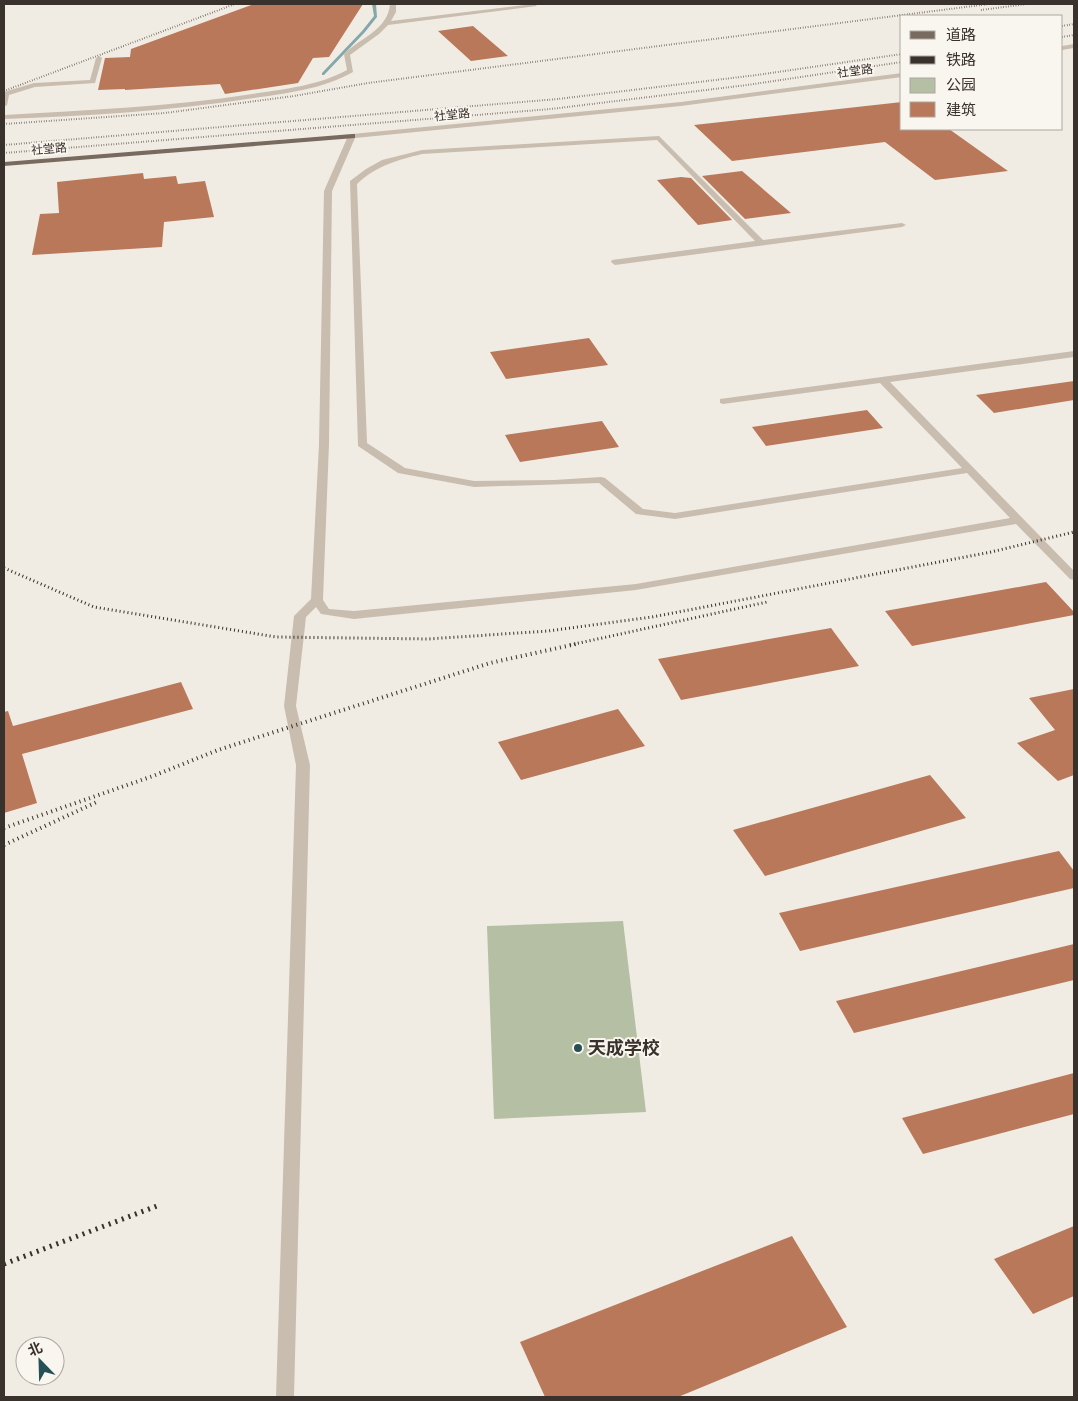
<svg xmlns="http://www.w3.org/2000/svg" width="1078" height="1401" viewBox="0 0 1078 1401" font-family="'Fira Sans Condensed','Noto Sans SC',sans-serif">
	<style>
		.green { fill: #b4bfa4 }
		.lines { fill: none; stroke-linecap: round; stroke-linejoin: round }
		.stream { fill: #84a7ac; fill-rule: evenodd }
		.building { fill: #b97859 }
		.minor { fill: #c9bdaf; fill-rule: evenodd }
		.major { fill: #796a5f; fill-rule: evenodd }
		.rail-far3 { stroke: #39312c; stroke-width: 2; stroke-dasharray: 0.5 2; stroke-linecap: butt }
		.rail-far2 { stroke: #39312c; stroke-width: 3; stroke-dasharray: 1 3; stroke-linecap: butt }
		.rail-far1 { stroke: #39312c; stroke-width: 4; stroke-dasharray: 1 4; stroke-linecap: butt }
		.rail { stroke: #39312c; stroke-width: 5; stroke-dasharray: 2 5; stroke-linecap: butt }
		.poi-dot { fill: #264f56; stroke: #f9f5ef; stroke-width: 2 }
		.labels { text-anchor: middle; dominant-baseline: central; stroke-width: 4; stroke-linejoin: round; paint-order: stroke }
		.far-street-label { font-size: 12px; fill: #39312c; stroke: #f9f5ef }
		.near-poi-label { font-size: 18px; font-weight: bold; fill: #39312c; stroke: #f9f5ef; text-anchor: start }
	</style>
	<rect width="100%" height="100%" fill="#f1ece3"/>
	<path class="green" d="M623,921L646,1112L494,1119L487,926Z"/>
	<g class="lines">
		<path class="stream" d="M372,4H376L377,17L365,32L324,75H322V73L362,31L374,16Z"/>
	</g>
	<path class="building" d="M254,4H363L329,57L313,58L298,83L225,94L220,84L125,90V89L98,90L105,58L130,57L131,49Z
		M473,26L508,56L471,61L438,31Z
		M902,102V129H949L1008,171L935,180L885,142L732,161L694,125Z
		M742,171L791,213L745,219L702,176Z
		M143,173L144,179L176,176L178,184L205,181L214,217L164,222L162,247L32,255L40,214L59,213L57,182Z
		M681,177L691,178L732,220L698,225L657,180Z
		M589,338L608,365L506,379L490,352Z
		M1074,381V400L994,413L976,395Z
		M867,410L883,428L766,446L752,427Z
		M602,421L619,447L520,462L505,435Z
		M1046,582L1074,612V615L912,646L885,611Z
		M831,628L859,666L681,700L658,659Z
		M181,682L193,709L22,754L37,803L4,813V712L8,711L13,726Z
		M1074,689V775L1058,781L1017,743L1055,730L1029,698Z
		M618,709L645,746L521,780L498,742Z
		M930,775L966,818L765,876L733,830Z
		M1059,851L1074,871V888L800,951L779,913Z
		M1074,944V980L854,1033L836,1001Z
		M1074,1073V1114L923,1154L902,1118Z
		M1074,1226V1296L1033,1314L994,1259Z
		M792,1236L847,1327L678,1397H545L520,1342Z"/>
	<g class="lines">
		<path class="minor" d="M390,4H396V12L391,21L534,4L537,6L388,25L379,34L350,55L353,72C323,89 288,93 254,98C172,111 87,116 4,119V115C87,110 170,107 252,94C284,89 318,86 347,70L344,54C360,38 388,30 390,4Z
			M1074,44V48L1062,50V46Z
			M99,56L102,58L95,83L35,87L9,95L7,105L4,107V92L34,83L90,80L96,58Z
			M902,73V77L681,106L355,138L332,191L329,444L323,600L329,609L354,611L636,584L1010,518L967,473L675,519L636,514L599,483L474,487L398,473L358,446L350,181L366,169L382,160L422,150L659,136L763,240L902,223L906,225L902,227L615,265L611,262L612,260L755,241L657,140L422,154C397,160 376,166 357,184L367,443L405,468L474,481L554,480L601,477L605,478L643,509L675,513L962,468L880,383L723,404L720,403V399L1074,351V357L890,382L1074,571V580L1070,579L1016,524L636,590L354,619L321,614L316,607L306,617L296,706L310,765L294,1397H276L296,765L284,706L294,616L311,599L319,444L324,191L348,136L352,134L681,102Z"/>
		<path class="major" d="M352,134H355V138L4,166V162Z"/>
		<path class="rail-far3" d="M981,10L1027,4
			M1062,26L1074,24
			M1062,37L1074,35
			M4,91L235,4
			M4,124L165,113L294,96L368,83L989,4
			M4,145L558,99L757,75L902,54
			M4,153L551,109L747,85L902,62"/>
		<path class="rail-far2" d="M4,568L94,607L276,637L428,639L548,631L652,617L991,552L1074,532
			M570,645L767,602"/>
		<path class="rail-far1" d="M4,828L153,776L218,750L490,663L576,644
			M4,845L99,801"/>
		<path class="rail" d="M4,1264L157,1206"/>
	</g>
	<circle class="poi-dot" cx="578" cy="1048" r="5"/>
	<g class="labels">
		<g class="far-street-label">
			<text transform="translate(855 71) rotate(-7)">社堂路</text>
			<text transform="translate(452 115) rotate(-6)">社堂路</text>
			<text transform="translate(49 149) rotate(-5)">社堂路</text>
		</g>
		<g class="near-poi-label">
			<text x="588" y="1048">天成学校</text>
		</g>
	</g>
	<rect width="1078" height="1401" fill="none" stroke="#39312c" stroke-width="10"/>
	<rect x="900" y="15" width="162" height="115" fill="#f9f5ef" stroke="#aca7a1"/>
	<rect x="910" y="31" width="25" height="8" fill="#796a5f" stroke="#aca7a1"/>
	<text x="946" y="40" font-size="15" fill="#39312c">道路</text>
	<rect x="910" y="56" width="25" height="8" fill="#39312c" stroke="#aca7a1"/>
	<text x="946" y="65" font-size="15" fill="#39312c">铁路</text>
	<rect x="910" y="78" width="25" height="15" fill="#b4bfa4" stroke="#aca7a1"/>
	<text x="946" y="90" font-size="15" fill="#39312c">公园</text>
	<rect x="910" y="102" width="25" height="15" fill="#b97859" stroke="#aca7a1"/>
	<text x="946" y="115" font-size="15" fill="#39312c">建筑</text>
	<g transform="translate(40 1361) rotate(337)"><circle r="24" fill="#f9f5ef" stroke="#aca7a1"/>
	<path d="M0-4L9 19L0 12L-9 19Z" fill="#264f56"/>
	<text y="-8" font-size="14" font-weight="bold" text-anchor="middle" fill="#39312c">北</text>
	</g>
</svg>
